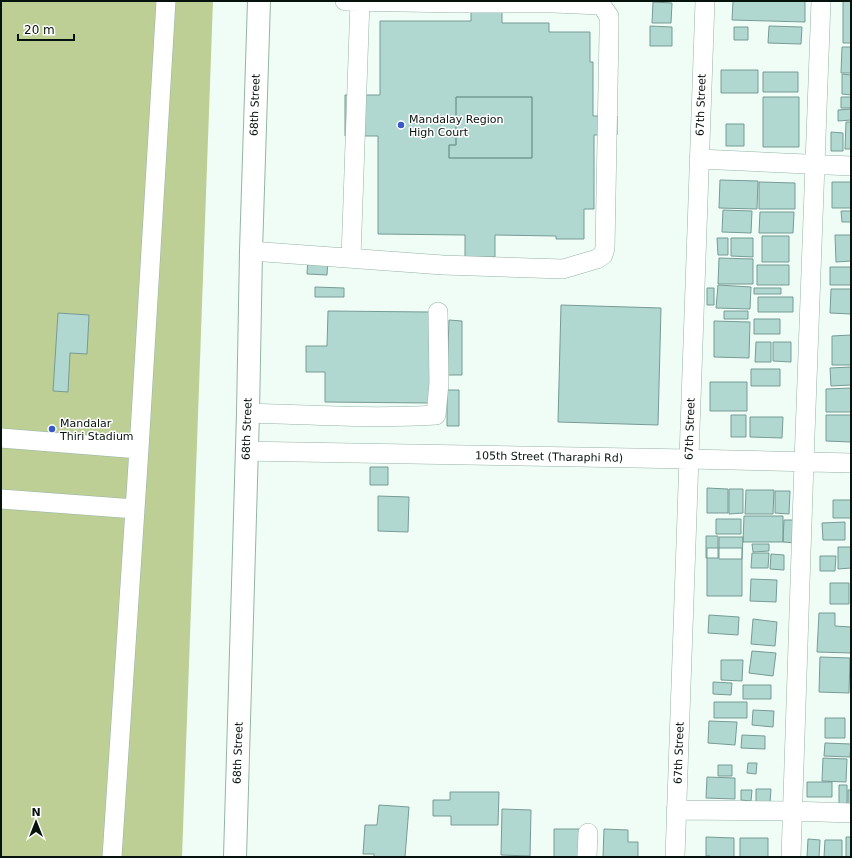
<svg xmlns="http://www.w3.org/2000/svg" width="852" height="858" viewBox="0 0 852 858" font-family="'DejaVu Sans',sans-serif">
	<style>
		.green { fill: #bdcf94 }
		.building { fill: #b1d7d1; stroke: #779b95; fill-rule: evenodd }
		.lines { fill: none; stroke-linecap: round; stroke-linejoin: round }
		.minor-casing { stroke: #95b4a5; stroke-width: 20 }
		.major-casing { stroke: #95b4a5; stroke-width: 24 }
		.minor { stroke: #fff; stroke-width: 19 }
		.major { stroke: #fff; stroke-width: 22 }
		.poi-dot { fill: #3959cb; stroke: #fff; stroke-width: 1.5 }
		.labels { text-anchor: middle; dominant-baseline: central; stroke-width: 3; stroke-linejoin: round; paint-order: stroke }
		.street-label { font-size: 11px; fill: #06120c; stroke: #fff }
		.poi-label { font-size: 11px; fill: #06120c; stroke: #fff; text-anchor: start }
	</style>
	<rect width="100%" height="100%" fill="#f0fdf7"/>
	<path class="green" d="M1,1H213L182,857H1Z"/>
	<path class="building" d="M733,1H805V22L732,20Z
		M843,1H851V43H843Z
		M653,2L672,3L671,23H652Z
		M471,10H502V23H549V32H590V62H593V116H617V135H594V209H584V239H556V236L495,235V257H465V235L378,234V136H345V95H380V21H471ZM456,97H532V158H449V145H456Z
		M650,26L672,27V46H650Z
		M769,26L802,27L801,44L768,43Z
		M734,27H748V40H734Z
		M842,47H851V73H841Z
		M721,70H758V93H721Z
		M763,72H798V92H763Z
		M842,74L851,75V95L842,94Z
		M456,97H532V158H449V145H456Z
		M763,97H799V147H763Z
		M841,97H851V108H841Z
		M851,109V120L838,121V110Z
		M846,122H851V149H845Z
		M726,124H744V146H726Z
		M831,132L843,133V151H831Z
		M720,180L758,181L757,209L719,208Z
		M759,182L795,183V209H759Z
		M832,182H851V208H832Z
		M723,210L752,211L751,233L722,232Z
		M841,211H851V222H842Z
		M760,212H794L793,233H759Z
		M835,235H851V261L836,262Z
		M762,236H789V262H762Z
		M717,238H728V255H718Z
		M731,238H753V257L731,256Z
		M308,258L328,259L327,275L307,274Z
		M719,258L753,259V284H718Z
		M757,265H789V285H757Z
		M830,267H851V285H830Z
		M718,285L751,287L750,309L716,308Z
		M315,287L344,288V297H315Z
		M707,288H714V305H707Z
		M754,288H781V294H754Z
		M831,289H851V314L830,313Z
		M758,297H793V312H758Z
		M561,305L661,308L658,425L558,422Z
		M328,311L430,312V403L325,402V372H306V346H327Z
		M724,311H748V319H724Z
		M58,313L89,315L87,354L70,353L68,392L53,391Z
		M754,319H780V334H754Z
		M449,320L462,321V375H447Z
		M714,321L750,322L749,358L714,357Z
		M851,335V365H832V336Z
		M756,342H771V362H755Z
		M773,342H791V362L773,361Z
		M851,367V385L831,386L830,368Z
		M751,369H780V386H751Z
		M710,382H747V411H710Z
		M851,388V412H826V389Z
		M447,390H459V426H447Z
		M731,415H746V437H731Z
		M826,415H851V442L826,441Z
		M750,417H783L782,438L750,437Z
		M370,467H388V485H370Z
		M707,488L728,489V513H707Z
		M729,489H743V513L729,514Z
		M746,490H774L773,514H745Z
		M775,491H790L789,514L775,513Z
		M378,496L409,497L408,532L378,531Z
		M833,500H851V518H833Z
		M744,516H783V542H743Z
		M716,519H741V534H716Z
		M784,520H796L795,543L783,542Z
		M845,522V540H823L822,523Z
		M706,536H718V558H706Z
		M719,537H743L742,559H719Z
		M752,544H769V551L753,552Z
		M838,547H851V568L838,569Z
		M707,548H742V596H707Z
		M752,553H769L768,568H751Z
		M771,554L784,555V570L770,569Z
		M820,556H836L835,571H820Z
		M751,579L777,580L776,602L750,601Z
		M830,583H849V604H830Z
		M819,613H835V626L851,627V653L817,652Z
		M709,615L739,617L738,635L708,633Z
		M753,619L777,622L775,646L751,644Z
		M752,651L776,653L773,676L749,673Z
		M820,657L850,658L849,693L819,692Z
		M721,660H743L742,681L721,680Z
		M713,682L732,683L731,695L713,694Z
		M743,685H771V699H743Z
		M714,702H747V718H714Z
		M753,710L774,711L773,727L752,725Z
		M825,718H845V738H825Z
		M709,721L737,722L735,745L708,743Z
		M742,735L765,736V749L741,748Z
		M825,743L851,744L850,757L824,756Z
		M823,758L847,759L846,782L822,781Z
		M748,763H757L756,774L747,773Z
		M718,765H732V776H718Z
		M707,777L735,778V799L706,798Z
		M807,782H832V797H807Z
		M839,785H847V808H839Z
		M756,789H771L770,803L756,802Z
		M741,790H752L751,801L741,800Z
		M848,790H851V812H848Z
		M450,792H499L498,825H451V816H433V800H450Z
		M379,805L409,807L405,857H374V854H363L365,825H377Z
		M502,809L531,810L530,856L501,855Z
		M554,829H581V857H554Z
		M604,829L628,830V842H638V857H603Z
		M706,837L734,838V857H710V856H706Z
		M846,837H851V857H846Z
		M740,838H768V857H740Z
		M808,839L820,840L819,857H807Z
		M825,840H842V857H824Z"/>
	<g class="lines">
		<defs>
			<path id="minor" d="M699,159L851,166
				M251,251L443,265L563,269L597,259L603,255L605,248L609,33V16L601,5L553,3H458L345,1
				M351,258L360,1
				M248,413C311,415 374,419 436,415L439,383L438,312
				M1,438L139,449
				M247,451L689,459L851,463
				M1,499L135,509
				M676,810L792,811L851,813
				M112,857L139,449L166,1
				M587,857L588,833
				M675,857L705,1
				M791,857L804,462L821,1"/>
			<path id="major" d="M235,857L248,413L251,251L259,1"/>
		</defs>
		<use href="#minor" class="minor-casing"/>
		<use href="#major" class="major-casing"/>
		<use href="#minor" class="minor"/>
		<use href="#major" class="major"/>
	</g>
	<g class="poi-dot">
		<circle cx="401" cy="125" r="4"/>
		<circle cx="52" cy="429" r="4"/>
	</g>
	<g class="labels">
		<g class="street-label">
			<text transform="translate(255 105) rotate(-88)">68th Street</text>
			<text transform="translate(701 105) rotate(-88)">67th Street</text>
			<text transform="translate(247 429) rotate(-88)">68th Street</text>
			<text transform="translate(690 429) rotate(-88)">67th Street</text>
			<text transform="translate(549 457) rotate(1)">105th Street (Tharaphi Rd)</text>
			<text transform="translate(238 753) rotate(-88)">68th Street</text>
			<text transform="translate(679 753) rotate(-88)">67th Street</text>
		</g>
		<g class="poi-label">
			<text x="409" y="119">Mandalay Region<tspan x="409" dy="13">High Court</tspan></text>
			<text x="60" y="423">Mandalar<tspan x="60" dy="13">Thiri Stadium</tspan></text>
		</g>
	</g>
	<rect width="852" height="858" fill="none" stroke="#06120c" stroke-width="4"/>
	<g transform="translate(36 822)" stroke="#ffffff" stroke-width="3" paint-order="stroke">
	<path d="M0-3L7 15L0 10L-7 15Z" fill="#06120c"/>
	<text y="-6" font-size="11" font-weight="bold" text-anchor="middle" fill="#06120c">N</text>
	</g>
	<path d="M18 34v6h56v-6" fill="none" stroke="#06120c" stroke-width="2"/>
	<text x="24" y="34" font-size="12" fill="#06120c" stroke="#ffffff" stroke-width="3" paint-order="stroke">20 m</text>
</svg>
